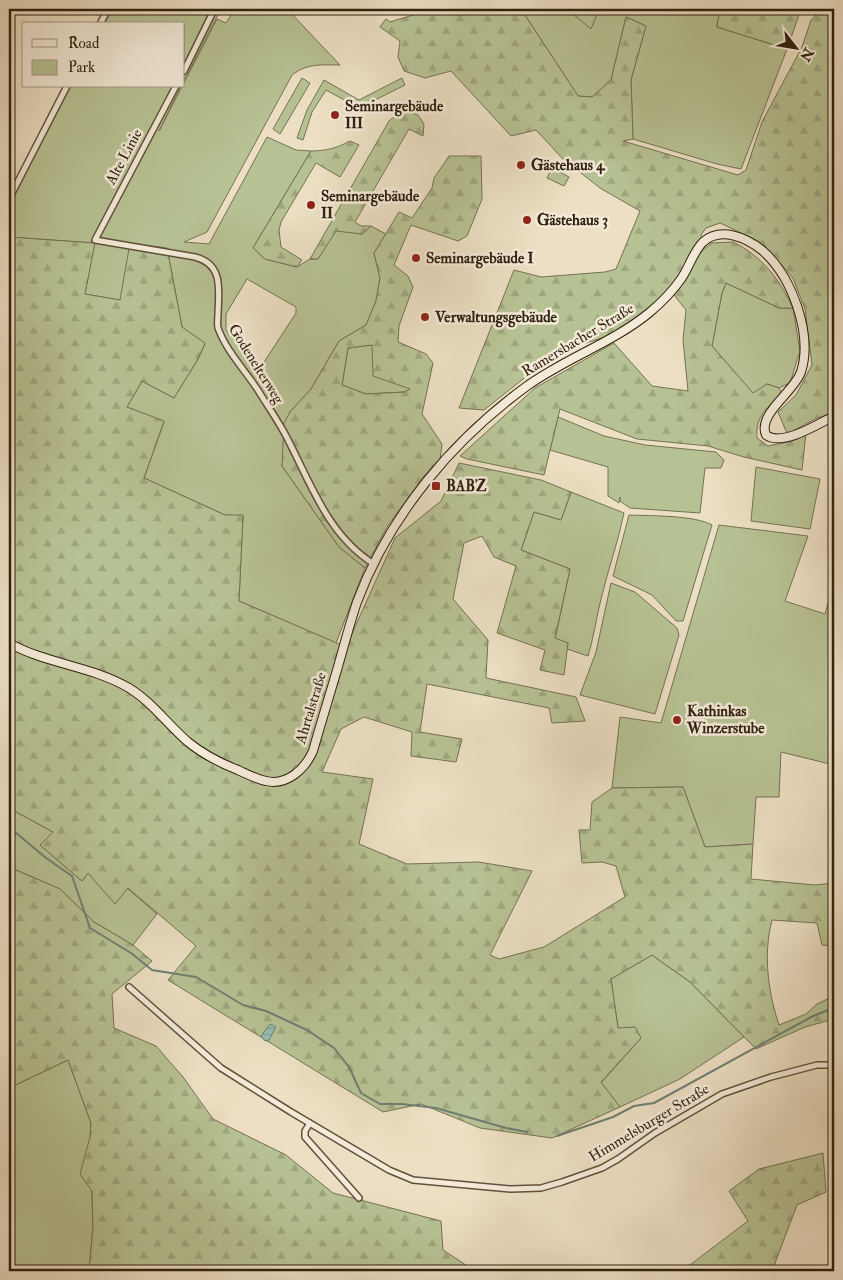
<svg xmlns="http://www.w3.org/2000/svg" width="843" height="1280" viewBox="0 0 843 1280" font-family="'IM FELL Double Pica',serif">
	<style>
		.green { fill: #b7c294; stroke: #747252; fill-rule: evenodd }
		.forest { fill: url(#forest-firs); stroke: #747252; fill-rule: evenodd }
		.water { fill: url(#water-rules); stroke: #6f7e73 }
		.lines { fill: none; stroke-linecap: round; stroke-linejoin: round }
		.stream { stroke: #6f7e73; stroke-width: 2 }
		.street-casing { stroke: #60503c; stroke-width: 8 }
		.secondary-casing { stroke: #31210f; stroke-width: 10 }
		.street { stroke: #f3ead8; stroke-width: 5 }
		.secondary { stroke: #f3ead8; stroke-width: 8 }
		.poi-dot { fill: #8f2418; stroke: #f3ead8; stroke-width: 2 }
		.labels { text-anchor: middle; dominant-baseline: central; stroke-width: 5; stroke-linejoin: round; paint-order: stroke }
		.poi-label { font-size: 15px; font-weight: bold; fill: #31210f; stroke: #f3ead8; text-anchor: start }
		.street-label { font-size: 15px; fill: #31210f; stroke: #f3ead8 }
	</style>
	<defs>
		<pattern id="forest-firs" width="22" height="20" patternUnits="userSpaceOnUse" patternTransform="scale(1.25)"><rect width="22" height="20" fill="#b7c294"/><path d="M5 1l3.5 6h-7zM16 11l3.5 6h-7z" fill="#9ea67e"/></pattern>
		<pattern id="water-rules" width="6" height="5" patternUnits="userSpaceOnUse" patternTransform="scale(1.25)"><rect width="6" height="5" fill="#99bcb5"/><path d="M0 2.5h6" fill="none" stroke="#84a19a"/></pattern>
	</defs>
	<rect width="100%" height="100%" fill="#ecdfc3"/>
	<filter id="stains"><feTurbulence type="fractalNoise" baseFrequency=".004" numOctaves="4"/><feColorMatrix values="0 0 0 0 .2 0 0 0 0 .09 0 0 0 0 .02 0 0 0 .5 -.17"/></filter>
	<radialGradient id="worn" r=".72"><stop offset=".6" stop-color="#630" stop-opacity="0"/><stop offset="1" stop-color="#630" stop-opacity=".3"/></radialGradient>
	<path class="green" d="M112,9H221L184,81V24H104Z
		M235,9H287L340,65C322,65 307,63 292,75L207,232L184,242L209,244L267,137L296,150L311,151L253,248L265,259L297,267L310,259H318L336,230L362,234L371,226L386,234L374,253L380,278L376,301L366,325L339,341L311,389L290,412L282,466L339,547L365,568L336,643L239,601L243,516L225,515L144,478L164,422L127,407L142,381L174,398L198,359L205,344L182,327L167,248L120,300L85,294L94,243L9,237V203L71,86H181L159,131L217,19L226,23ZM247,279L296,307V313L259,370L226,330V314Z
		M521,9H567L591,28L599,9H722L718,19L717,27L787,49L741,169L717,164L633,139L631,80L646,26L626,17L611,80L592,97L578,96Z
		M302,78L310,83L280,134L273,129Z
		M402,78L405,85L359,108L326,90L312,112L303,140L297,138L307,110L324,80L359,100Z
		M552,168L569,177L564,186L547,178Z
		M726,283L779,308H793L800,351L790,383L779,388L767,384L753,394L712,346L722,293Z
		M372,345L411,388L405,392L366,394L342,385L348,348Z
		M558,417L604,436L645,445L716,452L724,460L721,468H705L700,513L630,508L620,501V497L619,503L608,496V467L550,450Z
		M756,467L820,479L810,529L751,521Z
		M571,492L624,513C618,542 608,570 601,599C596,618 594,637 588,656L567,649L568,643L555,639L570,569L521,550L534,512L561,520Z
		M629,515C651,516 694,515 712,525L683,621H676L652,595L613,576Z
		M719,525L808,536L785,601L825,614L834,581V765L781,752L779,797H756L753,844L705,847L683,787L612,788L620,717L661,723Z
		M611,583L635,592L677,628L679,635L655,714L580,695L596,652Z
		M9,808L53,832L40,845L82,881L88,873L127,888L157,914L133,945L94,922L60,889L9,867Z
		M652,955L690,982L744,1037L680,1079L620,1107L601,1083L641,1038L618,1028L611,979Z
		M68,1060L91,1123L90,1137L93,1227L89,1271H9V1088Z"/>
	<path class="forest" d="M415,9H521L578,96L592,97L611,80L626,17L646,26L631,80L633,139L623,141L738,175L746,170L762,122L802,47L811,20L822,9H834V412L815,419L789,433L786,431L778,412L796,395L812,365L805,309L793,278L762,243L720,223L706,228L701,235L703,237L682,274L669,291L642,315L612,335L579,345L537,368L484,410L459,408L514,270L541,277L605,272L616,269L640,211L600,188L562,158L536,130L511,136L451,71L425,78L404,71L398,57L400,41L380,27L386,19L390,22L413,15Z
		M567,9H599L591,29Z
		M722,9H794L800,12L787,49L717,27L718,19Z
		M407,111L418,115L424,124L423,136L409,129L355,222L361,226H371L362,234L336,231L318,259H310L389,121L399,113Z
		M350,141L359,145L340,177L316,163L281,222L279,230L281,247L302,260L297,267L265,259L253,248L311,151C326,151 337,148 350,141Z
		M449,156H481L482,199L467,236L458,241L411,225L394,265L408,276L413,287L399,326L398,342L426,354L433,363L422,414L442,444L440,460L424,476L387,527L365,568L339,547L282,466L284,423L290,412L311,389L339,341L366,325L376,301L380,278L374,253L399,212L412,218L432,188L434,178ZM372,345L373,376L410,389L405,392L366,394L342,385L348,348Z
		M9,237L95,243L85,294L120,300L130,243L167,248L182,327L205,343L198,359L174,398L142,381L127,407L164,421L144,478L225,515H243L239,601L346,647L395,538L441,501L459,463L541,480L571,492L561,520L534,512L521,550L570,569L555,638L568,643L564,675L540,670L545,650L497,633L516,566L494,557L482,536L464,543L453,599L488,640L486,678L576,697L585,721L552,723L549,708L427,684L420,732L462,739L456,762L411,756L412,732L364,717L341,729L322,772L373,779L359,844L407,864L479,862L532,871L490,955L499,959L544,947L625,897L616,866L602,862L582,863L579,830H590L592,802L612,788L683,787L705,847L753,844L751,879L815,885L834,883V946L822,945L817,923L772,920C763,954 768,992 779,1025L806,1014L817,1004L834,996V1019L805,1027L756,1049L690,982L652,955L611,979L618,1028L635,1027L641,1038L601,1082L620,1107L552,1138L480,1128L421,1104L383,1112L168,980L196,946L128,888L115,904L88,873L82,881L40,845L53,832L9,808Z
		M733,242C762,256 780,280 793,308H779L726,283L722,293L712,346L753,393L767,384L779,388L782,393C768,407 755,416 757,438L768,446L792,441L806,433L802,470L744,457L708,446L637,439L560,409L544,475L467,459L460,456L535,388L614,343L652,386L688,391L683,340L686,310L674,295L691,270L697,256L711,243Z
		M9,867L60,889L94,922L133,945L152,961L112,994L114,1028L156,1046L183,1077L213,1119L286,1155L333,1193L441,1221L443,1250L475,1271H89L93,1227L92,1191L80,1174L90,1137L91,1123L68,1060L9,1088Z
		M823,1153L826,1192L797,1205L772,1271H682L748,1221L729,1191L759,1169Z"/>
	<path class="water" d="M270,1024L276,1027L269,1040L265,1041L261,1036Z"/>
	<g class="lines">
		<path class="stream" d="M9,827L46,858L72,876L90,928L131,953L152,970L196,977L243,1005L266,1011L307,1030L334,1048L349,1067L361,1093L380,1104H402L436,1108L506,1128L527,1132
			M557,1136L613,1117L634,1106L654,1103L813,1016L834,1008"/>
		<defs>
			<path id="street" d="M100,24L108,9
				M184,71L212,14L209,9
				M176,86L95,240L195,257C223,264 219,289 218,313C218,318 217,324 218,328C227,353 248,373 261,395C269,408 278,421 285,434C310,481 327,535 374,564
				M9,199L67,86
				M129,987L221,1068L291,1112L389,1170L413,1180L511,1189L541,1188L562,1182L602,1168L618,1159L655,1133L722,1094L771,1077L817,1065H834
				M310,1123L305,1131V1137L359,1198"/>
			<path id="secondary" d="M9,643C46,664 92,666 129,688C152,702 168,725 188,742C203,754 220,763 238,770C247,774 256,779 266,781C287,786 305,769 313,751C322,719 332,688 341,656C346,638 351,620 357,602C390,514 453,440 527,386C566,358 612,343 649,313C661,303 672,292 681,279C689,268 693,252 703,242C721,226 747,238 763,251C792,277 813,334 801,372C794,392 757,414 766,435C782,447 818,424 834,416"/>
		</defs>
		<use href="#street" class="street-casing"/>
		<use href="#secondary" class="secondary-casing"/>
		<use href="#street" class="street"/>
		<use href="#secondary" class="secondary"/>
	</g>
	<g class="poi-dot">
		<circle cx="335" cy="115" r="5"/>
		<circle cx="521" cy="165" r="5"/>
		<circle cx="311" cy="205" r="5"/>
		<circle cx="527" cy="220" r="5"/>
		<circle cx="416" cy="258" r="5"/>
		<circle cx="425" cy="317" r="5"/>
		<rect x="431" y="481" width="10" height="10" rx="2.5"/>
		<circle cx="677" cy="720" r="5"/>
	</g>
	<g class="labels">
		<g class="poi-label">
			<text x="345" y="106">Seminargebäude<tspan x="345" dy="17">III</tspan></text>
			<text x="531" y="165">Gästehaus 4</text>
			<text x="321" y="196">Seminargebäude<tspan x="321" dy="17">II</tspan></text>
			<text x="537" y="220">Gästehaus 3</text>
			<text x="426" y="258">Seminargebäude I</text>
			<text x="435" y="317">Verwaltungsgebäude</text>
			<text x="446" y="486">BABZ</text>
			<text x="687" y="711">Kathinkas<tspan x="687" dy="17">Winzerstube</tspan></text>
		</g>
		<g class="street-label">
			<text transform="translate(124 157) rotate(-62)">Alte Linie</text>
			<text transform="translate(578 340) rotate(-31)">Ramersbacher Straße</text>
			<text transform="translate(256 364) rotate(58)">Godenelterweg</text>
			<text transform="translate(311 708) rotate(-73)">Ahrtalstraße</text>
			<text transform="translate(649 1123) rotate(-31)">Himmelsburger Straße</text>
		</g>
	</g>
	<rect width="843" height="1280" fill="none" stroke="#ecdfc3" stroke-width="30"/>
	<rect x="10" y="10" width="823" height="1260" fill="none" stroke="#31210f" stroke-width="2.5"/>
	<rect x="15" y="15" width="813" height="1250" fill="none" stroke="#31210f"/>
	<rect x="22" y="22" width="162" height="65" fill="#f3ead8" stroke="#a59a88"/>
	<rect x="32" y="39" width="25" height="8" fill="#f3ead8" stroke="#a59a88"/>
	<text x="68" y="48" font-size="15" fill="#31210f">Road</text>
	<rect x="32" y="60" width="25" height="15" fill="#b7c294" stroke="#a59a88"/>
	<text x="68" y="72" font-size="15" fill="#31210f">Park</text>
	<g transform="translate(796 48) rotate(121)" stroke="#f3ead8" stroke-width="4" paint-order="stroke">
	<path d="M0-4L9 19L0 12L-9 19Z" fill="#31210f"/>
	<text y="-8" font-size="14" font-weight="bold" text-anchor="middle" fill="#31210f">N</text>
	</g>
	<rect width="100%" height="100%" filter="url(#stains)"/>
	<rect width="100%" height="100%" fill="url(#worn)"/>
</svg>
